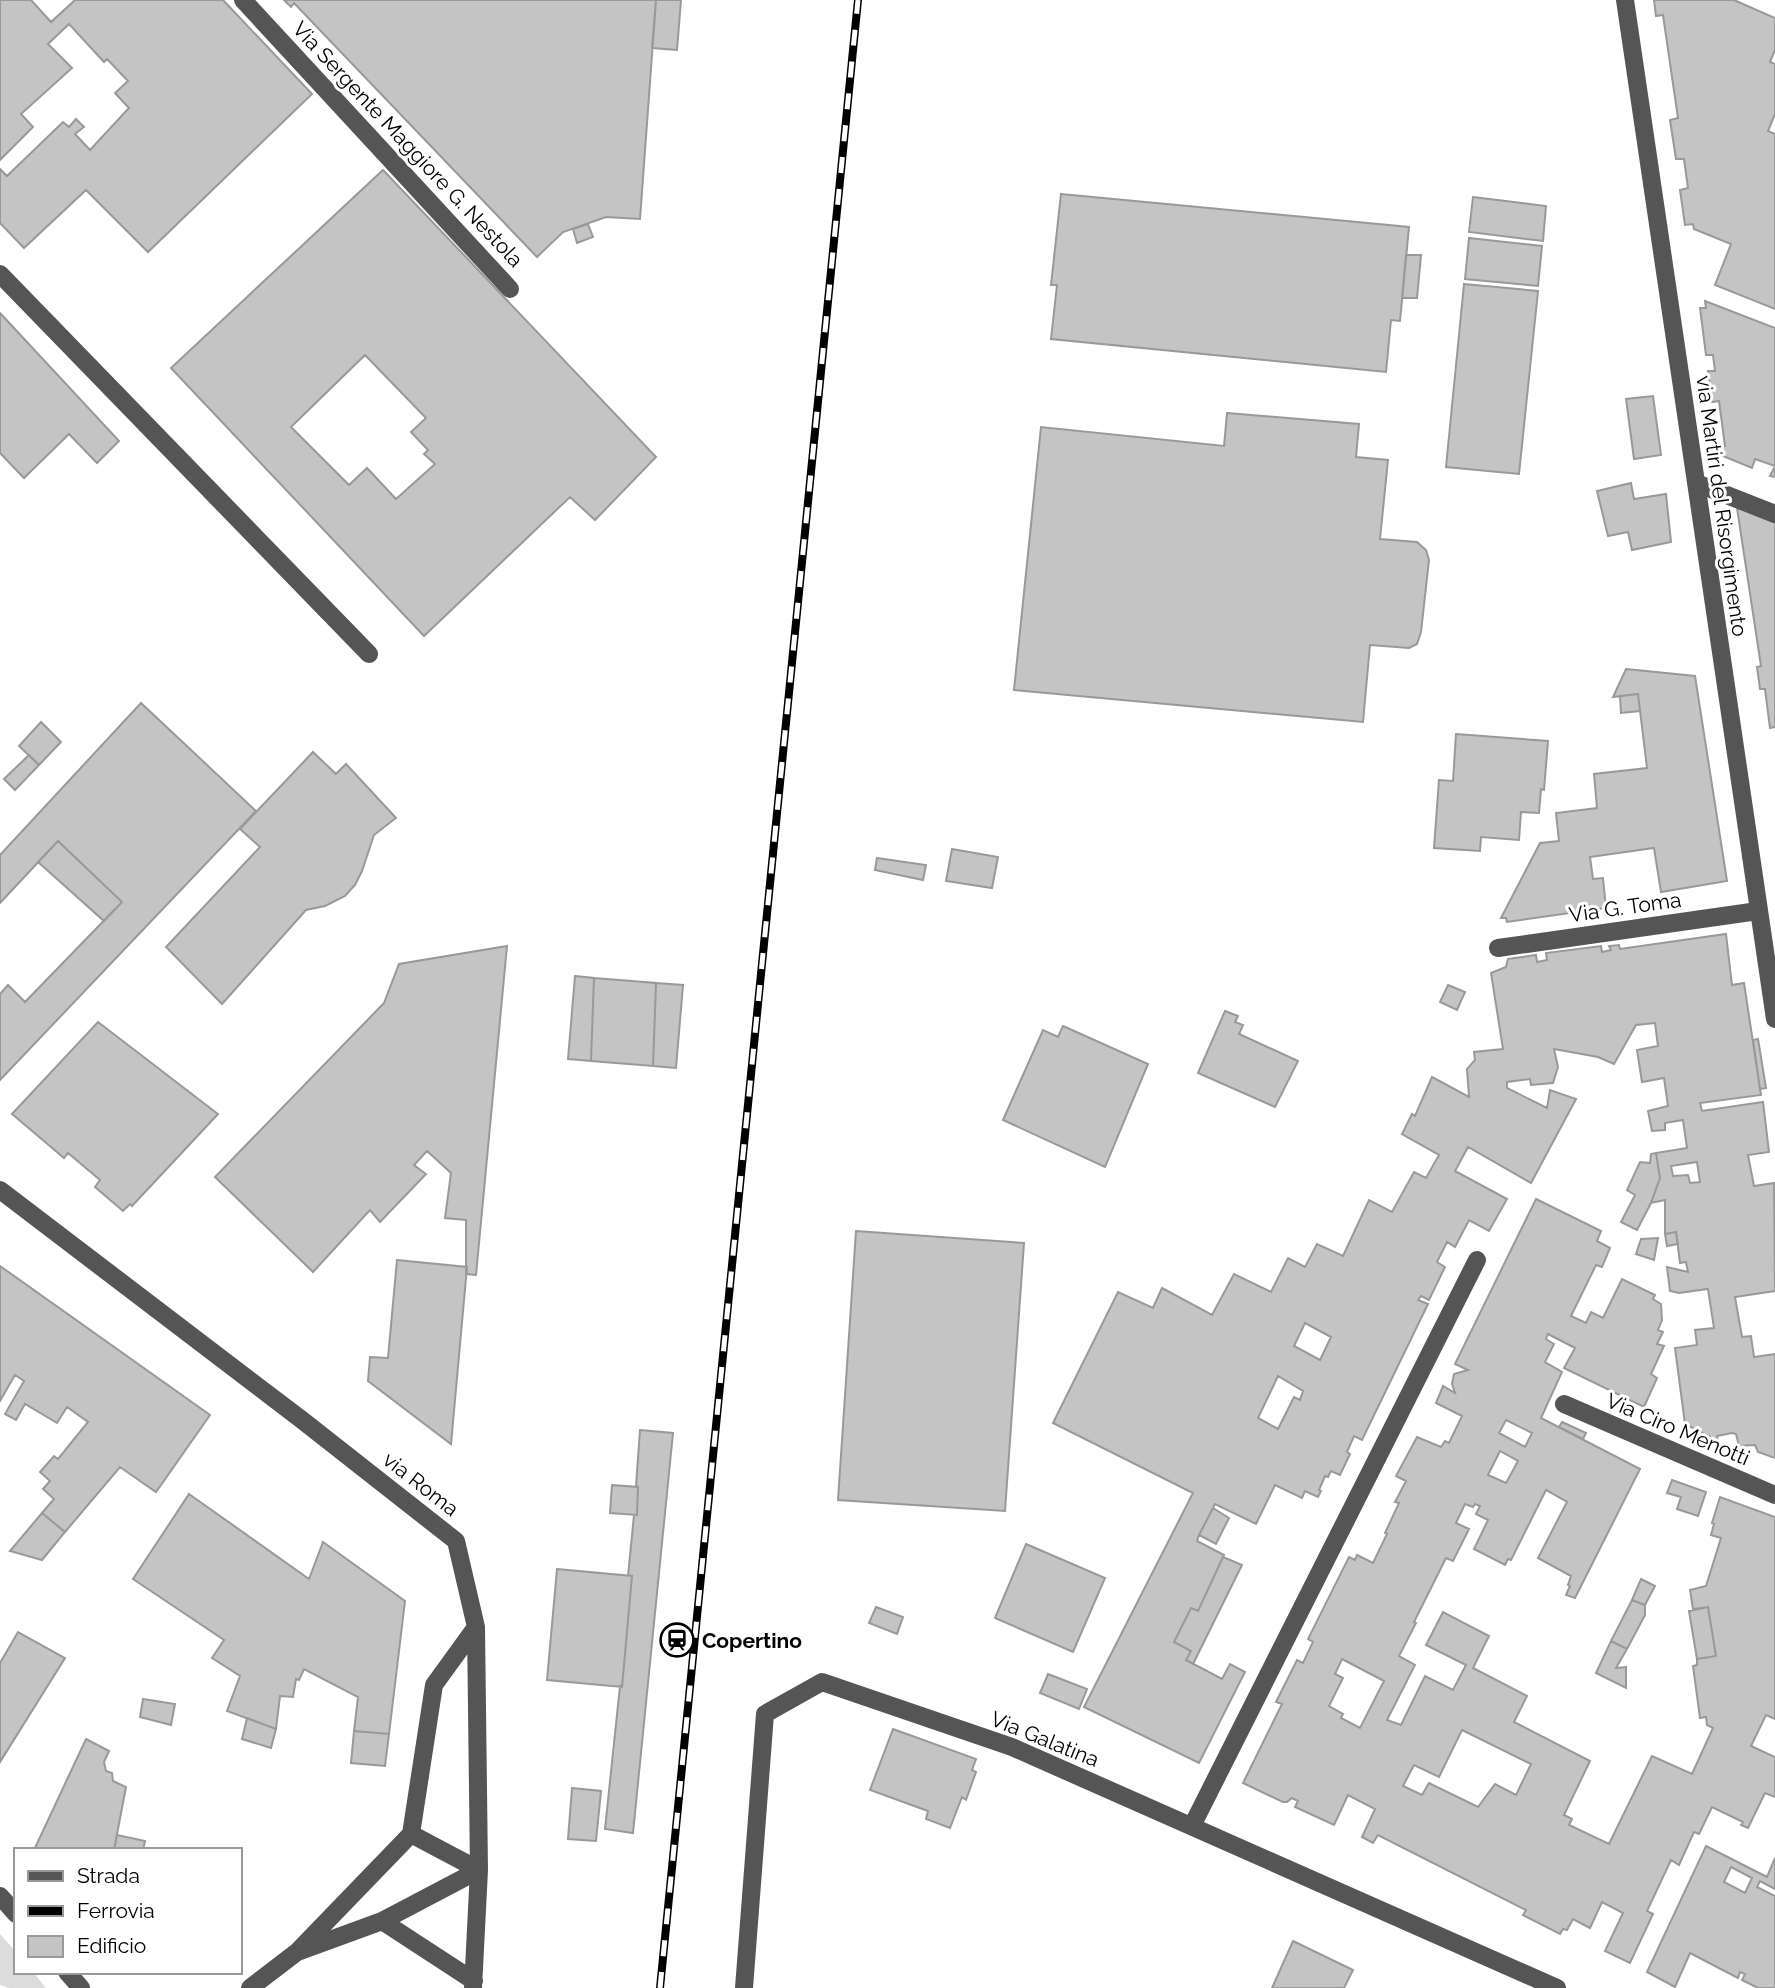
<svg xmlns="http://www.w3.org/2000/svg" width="1775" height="1988" viewBox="0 0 1775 1988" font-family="Raleway,sans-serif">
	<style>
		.green { fill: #dcdcdc }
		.building { fill: #c4c4c4; stroke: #999; stroke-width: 2; fill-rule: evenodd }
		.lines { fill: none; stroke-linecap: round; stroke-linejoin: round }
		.minor { stroke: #555; stroke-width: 18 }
		.rail-casing { stroke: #000; stroke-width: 8 }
		.rail { stroke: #fff; stroke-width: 5; stroke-dasharray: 16; stroke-linecap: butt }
		.labels { text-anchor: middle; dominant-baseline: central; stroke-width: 6; stroke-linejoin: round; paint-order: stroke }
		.street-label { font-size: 21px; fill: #000; stroke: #fff }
		.poi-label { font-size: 21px; font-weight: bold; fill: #000; stroke: #fff; text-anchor: start }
	</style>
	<rect width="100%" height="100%" fill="#fff"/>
	<path class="green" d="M0,1934L16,1952V1972H33L46,1988H9L0,1985Z"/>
	<path class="building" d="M0,0H31L51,22L75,0H223L312,94L148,252L86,190L24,248L0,223V169L7,176L63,122L69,127L76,119L84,127L75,134L90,150L129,108L115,93L128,81L107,59L104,62L69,24L48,44L72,68L21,114L33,127L0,160Z
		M284,0H656L640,219L606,217L563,232L537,257L294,3L291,7Z
		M656,0H681L677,50L652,48Z
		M1654,0H1734L1775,18V50L1770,62L1775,64V114L1768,131L1775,134V309L1715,285L1731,244L1694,229L1693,224L1685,225L1680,190L1688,188L1684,159H1676L1670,120L1678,118L1663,15L1656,16Z
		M383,170L656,457L595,520L570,497L424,636L171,368ZM365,355L426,418L411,432L428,450L424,454L435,464L396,499L367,468L349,485L291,427Z
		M1061,194L1409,227L1400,321L1391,320L1386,372L1051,339L1057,285H1051Z
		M1473,197L1546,206L1543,241L1469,232Z
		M588,224L593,237L577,243L573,229Z
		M1469,238L1542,246L1538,286L1465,279Z
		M1406,255H1421L1417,298H1402Z
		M1464,284L1538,291L1519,474L1446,467Z
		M1705,301L1775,328V477L1770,476L1775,466L1755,459L1752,468L1718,454L1717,448L1725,446L1719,401L1712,402L1708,371H1715L1713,355H1706L1700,308H1706Z
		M0,313L119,441L97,463L69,434L24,478L0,453Z
		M1653,396L1661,455L1634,459L1626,399Z
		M1227,413L1359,424L1356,457L1388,460L1380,539L1417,542L1426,550L1429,560L1421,632L1417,644L1409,648L1370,645L1363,722L1014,690L1041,427L1224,446Z
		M1631,483L1634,499L1666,494L1671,542L1632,550L1628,532L1608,536L1597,491Z
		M1737,508L1775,517V727L1770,728L1765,689H1760L1757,667L1761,666Z
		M1626,669L1695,676L1727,881L1661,892L1654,848L1590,857L1593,879L1603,878L1606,908L1507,922L1506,918H1501L1540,843L1559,841L1556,813L1597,808L1594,774L1647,768L1638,694L1613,697Z
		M1638,694L1640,711L1621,713L1620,696Z
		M141,703L256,811L0,1080V994L8,985L25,1002L122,902L58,841L0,903V855Z
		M41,722L61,742L39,765L19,746Z
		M1456,734L1548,741L1544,790L1541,789L1539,813L1521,812L1519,840L1481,837L1480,851L1434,848L1439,780L1453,781Z
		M313,752L336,774L346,764L396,818L374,835L362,871L355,885L345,896L325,906L306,910L222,1004L166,947L260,847L240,829Z
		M29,755L39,765L15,790L4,779Z
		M58,841L122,902L104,921L38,862Z
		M952,849L998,857L992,888L946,881Z
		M877,858L926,865L923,880L875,870Z
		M1726,934L1732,985L1744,983L1761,1095L1700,1103L1702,1111L1763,1102L1769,1152L1748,1155L1754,1186L1774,1183L1775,1291L1735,1297L1742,1337L1751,1336L1754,1357L1775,1354V1458L1758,1452L1755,1445L1739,1446L1736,1434L1732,1433L1717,1436L1718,1441L1685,1424L1675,1348L1697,1345L1695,1330L1714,1328L1708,1289L1679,1293L1670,1291L1667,1267L1688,1272L1686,1262L1680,1263L1676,1232L1665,1234V1200L1651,1203L1660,1178L1656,1153L1687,1148L1683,1120L1665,1123V1130L1652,1131L1648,1111L1668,1106L1664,1078L1642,1082L1637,1050L1658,1046L1655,1023L1636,1025L1614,1064L1598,1057L1554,1049L1558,1067L1553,1083L1531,1085L1530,1079L1507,1082V1088L1547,1108L1550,1090L1576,1099L1531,1183L1468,1147L1455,1171L1507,1199L1489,1231L1469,1220L1455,1247L1447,1242L1437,1262L1445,1267L1429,1300L1421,1296L1418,1300L1428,1304L1362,1440L1354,1436L1347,1452L1350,1454L1340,1475L1331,1471L1328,1477L1325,1476L1319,1490L1321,1491L1318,1497L1305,1491L1302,1498L1275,1485L1256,1524L1215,1504L1199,1535L1197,1541L1224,1555L1198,1611L1191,1608L1174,1642L1191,1651L1186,1660L1222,1679L1230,1664L1245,1672L1199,1763L1084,1707L1193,1493L1053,1423L1118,1292L1153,1308L1162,1288L1212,1315L1234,1274L1271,1292L1288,1258L1305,1267L1317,1244L1343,1256L1369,1200L1392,1212L1414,1172L1426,1178L1439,1155L1402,1134L1412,1114L1415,1116L1432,1077L1469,1097L1467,1069L1475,1060L1474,1052L1503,1049L1491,973L1506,967L1508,959L1536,955L1537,962L1547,960L1546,953L1601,946L1602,952L1611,950L1609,946L1619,945L1620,949ZM1697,1162L1700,1182L1690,1183L1688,1175L1673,1176L1671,1166ZM1305,1323L1331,1337L1320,1360L1294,1346ZM1278,1376L1303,1391L1300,1400L1294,1397L1278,1429L1258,1418Z
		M507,946L476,1275L466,1274V1220L445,1218L451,1173L427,1151L414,1165L426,1174L380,1222L370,1210L313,1272L215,1177L384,1003L399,964Z
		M575,976L594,978L591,1061L568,1059Z
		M594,978L656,983L653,1066L591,1061Z
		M656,983L683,985L676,1068L653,1066Z
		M1448,985L1465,992L1457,1010L1440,1002Z
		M1225,1011L1238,1016L1235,1022L1243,1025L1239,1034L1298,1061L1275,1107L1198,1073Z
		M98,1022L218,1114L132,1206L130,1204L123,1211L95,1187L100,1180L68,1153L64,1158L12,1114Z
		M1063,1026L1148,1064L1105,1167L1003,1120L1043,1030L1058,1037Z
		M1758,1039L1766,1088L1760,1089L1753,1040Z
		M1656,1153L1660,1178L1651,1203L1637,1230L1621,1222L1635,1195L1627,1190L1640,1162L1650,1163L1651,1154Z
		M1536,1199L1601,1231L1597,1241L1610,1248L1602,1267L1596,1265L1571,1316L1586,1323L1591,1312L1603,1318L1622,1279L1655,1295L1653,1299L1661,1304L1662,1320L1658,1330L1663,1332L1657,1344L1664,1346L1651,1374L1657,1378L1644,1407L1564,1368L1575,1348L1548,1334L1546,1339L1554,1344L1545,1362L1562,1372L1541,1418L1640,1469L1575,1598L1566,1595L1570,1586L1568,1585L1571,1576L1538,1558L1567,1502L1546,1490L1511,1560L1508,1559L1505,1565L1474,1549L1488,1520L1476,1514L1480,1506L1475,1504L1473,1507L1465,1504L1456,1523L1469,1529L1453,1561L1446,1558L1414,1622L1416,1623L1399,1656L1415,1665L1387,1720L1401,1725L1425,1676L1453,1690L1466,1665L1426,1645L1443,1612L1489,1636L1473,1668L1527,1696L1514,1722L1590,1761L1564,1815L1572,1819L1569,1825L1609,1844L1652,1756L1692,1774L1713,1728L1707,1725L1706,1717L1700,1718L1693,1666L1697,1665V1659L1716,1656L1708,1607L1693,1609L1690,1590L1706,1586L1721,1538L1711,1535L1714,1524L1712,1523L1720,1497L1775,1517V1719L1766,1715L1751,1746L1775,1757V1797L1765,1793L1748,1828L1741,1825L1743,1822L1712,1807L1699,1834L1694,1832L1679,1865L1671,1860L1647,1911L1653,1914L1630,1963L1605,1951L1623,1913L1602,1902L1590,1928L1573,1919L1567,1930L1563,1929L1560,1934L1523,1915L1526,1910L1378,1835L1373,1843L1362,1837L1375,1809L1348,1795L1334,1825L1295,1807L1298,1801L1292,1798L1287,1802H1283L1243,1783L1282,1704L1276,1702L1297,1660L1303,1663L1313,1642L1308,1639L1349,1557L1355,1560L1357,1555L1373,1563L1387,1534L1385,1533L1399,1503L1395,1502L1406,1481L1396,1476L1417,1437L1441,1447L1445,1441L1449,1443L1462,1416L1436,1403L1443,1386L1455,1393L1452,1384L1454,1374L1468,1370L1455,1364ZM1506,1420L1532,1433L1525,1447L1499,1433ZM1500,1451L1518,1461L1506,1483L1488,1475ZM1342,1659L1384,1681L1360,1728L1341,1718L1343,1714L1329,1706L1343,1678L1335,1674ZM1462,1730L1531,1764L1516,1795L1495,1784L1478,1807L1429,1783L1422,1795L1403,1786L1414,1765L1439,1777Z
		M856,1231L1024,1243L1005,1511L838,1500Z
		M1676,1232L1678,1244L1667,1246L1665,1234Z
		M1658,1238L1654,1260L1636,1254L1641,1239Z
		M397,1260L467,1267L451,1444L368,1381L370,1357L388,1358Z
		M0,1266L210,1415L156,1492L120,1467L65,1532L42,1513L54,1499L43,1489L50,1481L40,1472L54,1456L58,1459L88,1422L67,1407L57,1423L25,1404L16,1420L5,1414L24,1381L15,1375L0,1401Z
		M1562,1422L1586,1433L1583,1439L1559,1427Z
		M640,1430L673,1433L633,1833L605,1829L620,1686L622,1687L632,1576H628L634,1515H637L638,1487L636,1486Z
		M1672,1480L1706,1492L1698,1516L1677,1509L1681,1497L1667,1493Z
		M612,1485L638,1487L637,1515L610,1513Z
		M189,1494L309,1579L323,1542L405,1601L389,1734L354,1731L358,1697L304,1669L299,1680L296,1679L293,1697L280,1696L276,1729L227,1711L240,1676L212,1658L224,1640L133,1579Z
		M1213,1508L1229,1518L1216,1544L1199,1535Z
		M42,1513L65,1532L42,1560L10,1551Z
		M1026,1544L1105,1578L1073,1652L995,1618Z
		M1223,1557L1242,1565L1193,1664L1186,1660L1191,1651L1174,1642L1191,1608L1198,1611Z
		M557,1569L632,1576L622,1687L547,1680Z
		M1641,1579L1655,1586L1645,1605L1632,1600Z
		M1632,1600L1645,1605V1615L1627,1649L1611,1641Z
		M876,1607L903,1617L897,1634L869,1623Z
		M1708,1607L1716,1656L1697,1659L1689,1611Z
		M18,1632L65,1658L0,1762V1663Z
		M1611,1641L1627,1649L1616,1668L1626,1667V1688L1596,1673Z
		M1048,1674L1087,1689L1079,1709L1040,1693Z
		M143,1699L175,1704L171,1725L140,1717Z
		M247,1718L276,1729L271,1748L242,1739Z
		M893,1729L976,1759L972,1770L976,1772L966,1800L962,1797L950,1828L926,1819L928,1811L870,1790Z
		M354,1731L389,1734L385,1766L351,1763Z
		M86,1739L109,1751L104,1762L106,1771L112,1773L113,1781L126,1787L114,1850H34Z
		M572,1788L601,1791L596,1841L568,1839Z
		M117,1835L145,1841L143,1850H114Z
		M1706,1846L1767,1877L1775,1858V1889L1760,1881L1757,1887L1775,1896V1988H1758L1742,1980L1745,1974L1740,1972L1738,1978L1690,1953L1675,1987L1647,1972ZM1731,1867L1752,1878L1745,1893L1724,1882Z
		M1293,1941L1353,1970L1344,1988H1272Z"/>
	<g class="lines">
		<path class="minor" d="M243,0L510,289
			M1625,0L1775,1019
			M0,274L369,654
			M1696,483L1775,514
			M1498,948L1758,911
			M0,1190L302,1420L456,1541L476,1627L479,1870L473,1988
			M1564,1404L1775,1495
			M1192,1826L1477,1260
			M411,1834L479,1870
			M0,1896L16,1914
			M382,1921L479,1870
			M300,1951L382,1921L474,1981
			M67,1972L81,1988
			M250,1988L297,1952L411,1834L434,1685L476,1627
			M744,1988L765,1714L822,1682L1012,1747L1557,1988"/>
		<defs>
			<path id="rail" d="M660,1988L858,0"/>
		</defs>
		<use href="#rail" class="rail-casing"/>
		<use href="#rail" class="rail"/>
	</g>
	<defs>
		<symbol id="station-ring" viewBox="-11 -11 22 22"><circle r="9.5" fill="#fff" stroke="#000" stroke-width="1.5"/><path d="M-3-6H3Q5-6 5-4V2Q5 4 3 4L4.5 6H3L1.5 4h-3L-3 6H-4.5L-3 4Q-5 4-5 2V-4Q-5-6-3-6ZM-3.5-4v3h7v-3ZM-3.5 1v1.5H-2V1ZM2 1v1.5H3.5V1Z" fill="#000"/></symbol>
	</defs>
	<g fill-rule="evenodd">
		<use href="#station-ring" x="658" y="1621" width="38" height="38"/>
	</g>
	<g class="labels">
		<g class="street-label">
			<text transform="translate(408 144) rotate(47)">Via Sergente Maggiore G. Nestola</text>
			<text transform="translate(1722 506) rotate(82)">via Martiri del Risorgimento</text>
			<text transform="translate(1625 907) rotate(-8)">Via G. Toma</text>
			<text transform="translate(1678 1429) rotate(23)">Via Ciro Menotti</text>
			<text transform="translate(421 1484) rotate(38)">via Roma</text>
			<text transform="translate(1045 1739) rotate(22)">Via Galatina</text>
		</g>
		<g class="poi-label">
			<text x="702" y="1640">Copertino</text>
		</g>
	</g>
	<rect x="14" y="1848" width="228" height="126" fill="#ffffff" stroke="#999999" stroke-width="2"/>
	<rect x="28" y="1871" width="35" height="10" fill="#555555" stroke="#999999" stroke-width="2"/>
	<text x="77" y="1883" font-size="21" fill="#000000">Strada</text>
	<rect x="28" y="1906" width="35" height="10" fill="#000000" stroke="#999999" stroke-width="2"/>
	<text x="77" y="1918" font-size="21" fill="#000000">Ferrovia</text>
	<rect x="28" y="1936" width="35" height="21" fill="#c4c4c4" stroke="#999999" stroke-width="2"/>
	<text x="77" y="1953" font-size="21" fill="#000000">Edificio</text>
</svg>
